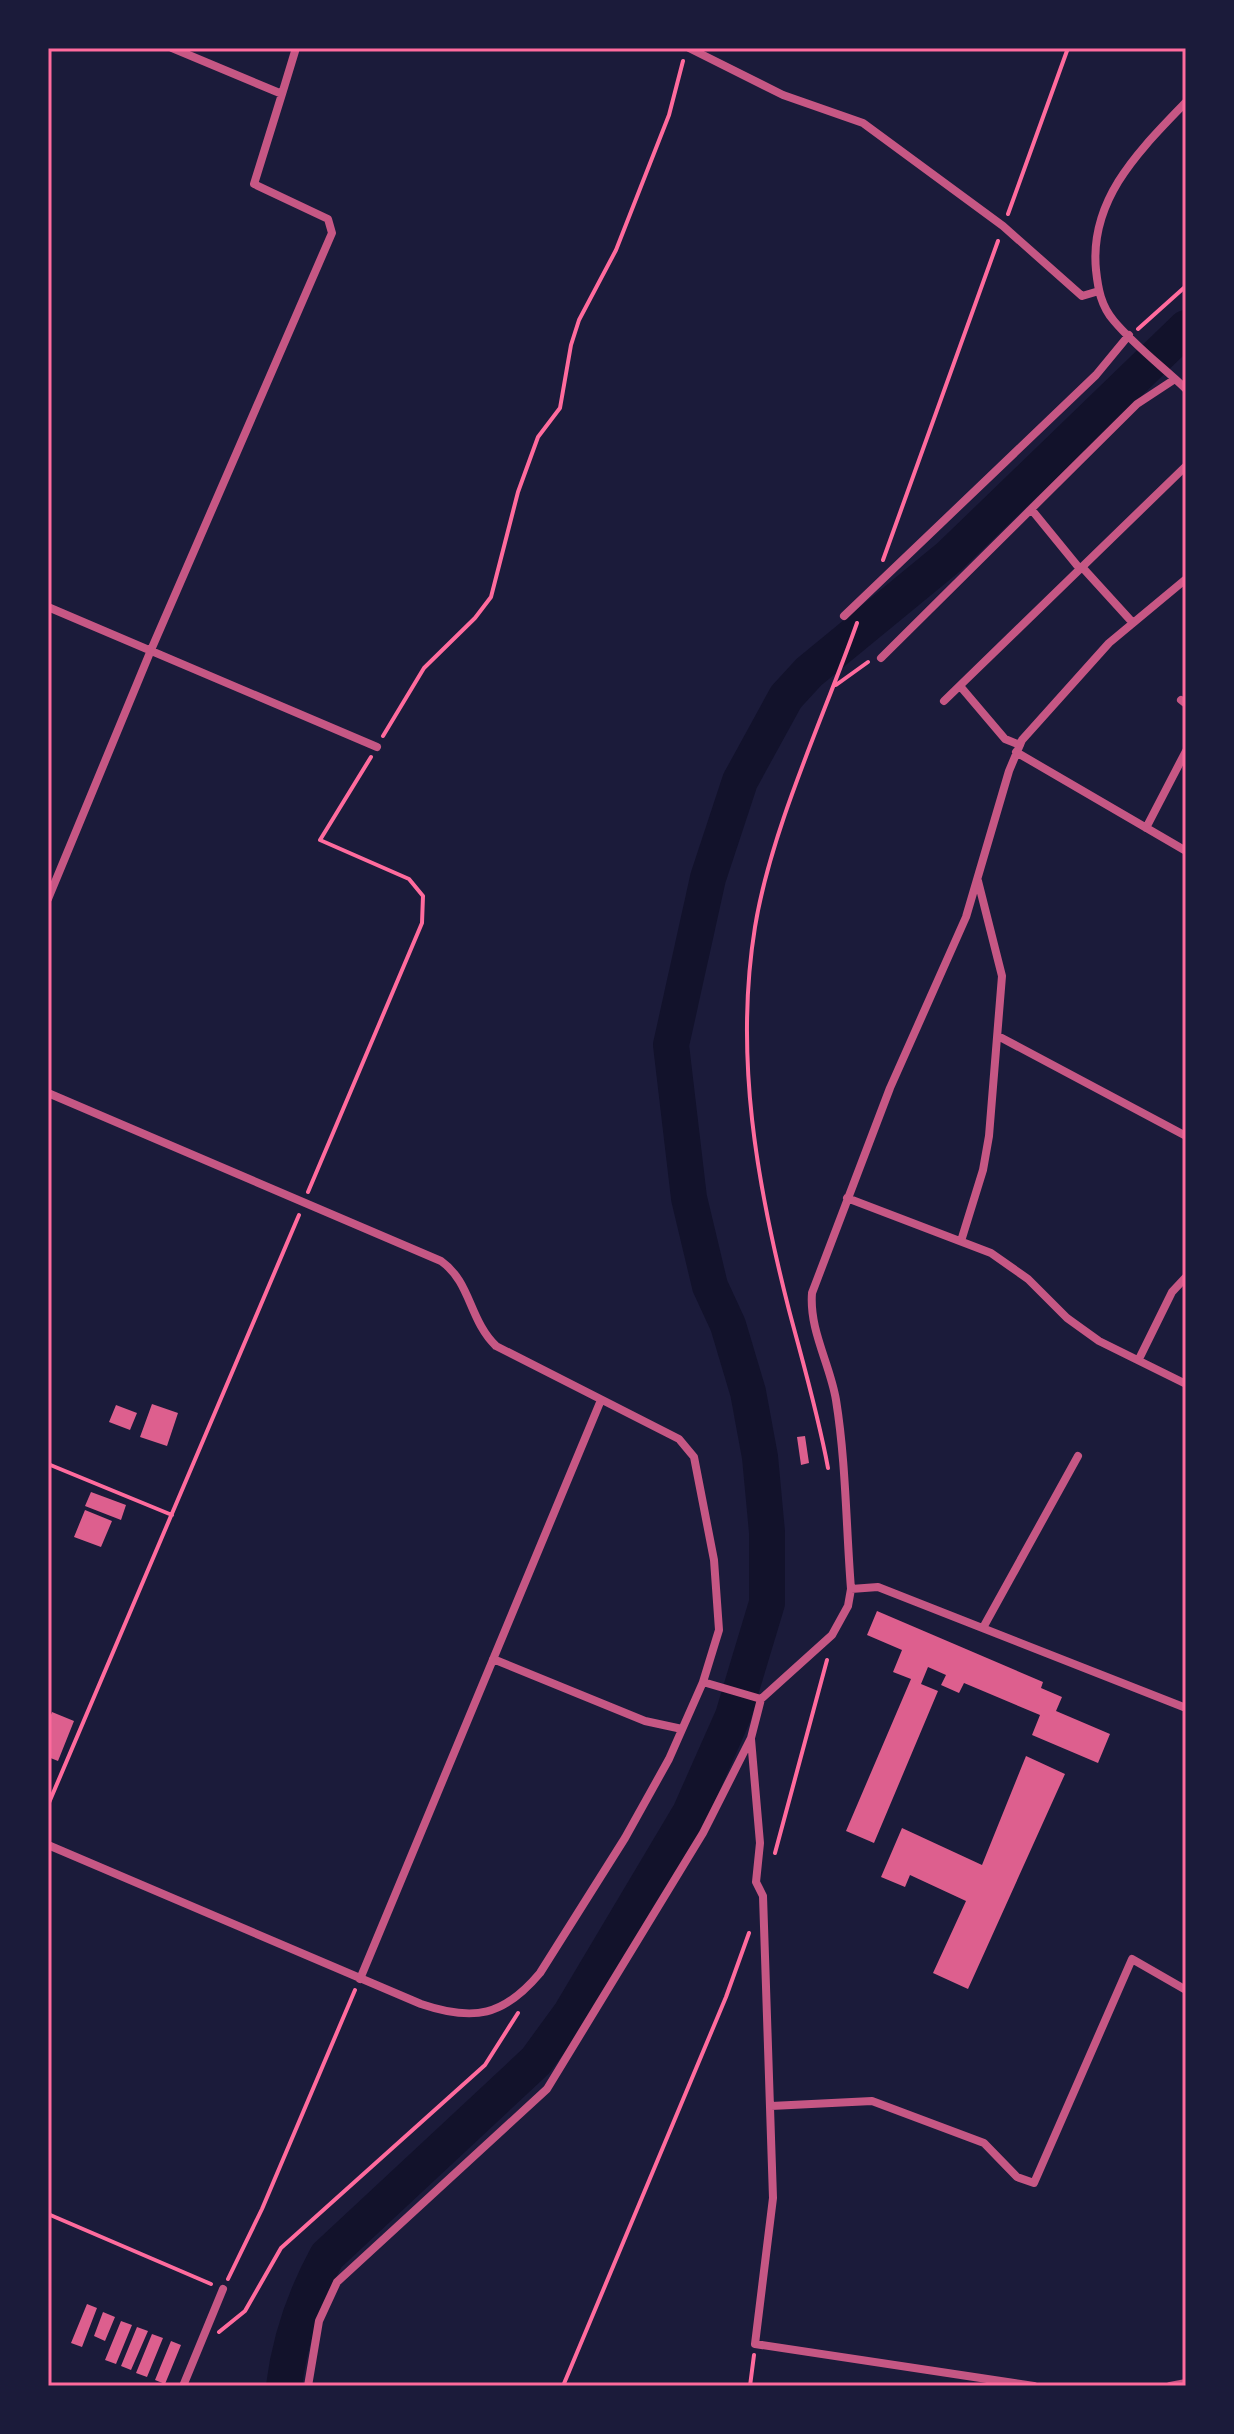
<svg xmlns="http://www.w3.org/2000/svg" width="1234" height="2434" viewBox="0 0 1234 2434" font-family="'Golos Text',sans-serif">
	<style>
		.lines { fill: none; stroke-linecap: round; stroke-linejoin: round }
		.river { stroke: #12122b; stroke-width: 36 }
		.building { fill: #dd5f8e }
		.path { stroke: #ff6b9d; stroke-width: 4 }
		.minor { stroke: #c65784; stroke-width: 8 }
		.neatline { fill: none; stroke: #ff6b9d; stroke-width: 3 }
	</style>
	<rect width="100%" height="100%" fill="#1b1b3a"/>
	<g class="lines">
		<path class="river" d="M284,2386C290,2338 304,2298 327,2256L536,2061L571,2013L690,1813L733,1716L767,1603V1532L760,1457L748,1392L728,1325L710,1286L689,1198L671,1045L708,878L740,781L786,697L809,672L949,557L1186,328"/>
	</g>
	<path class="building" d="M152,1404L178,1413L167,1446L140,1437Z
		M116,1405L137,1413L130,1430L109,1422Z
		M805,1436L809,1463L801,1465L797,1437Z
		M91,1492L126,1505L121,1520L85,1506Z
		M85,1510L112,1521L101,1547L74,1537Z
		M877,1611L1043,1682L1041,1688L1062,1697L1056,1711L1110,1734L1098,1763L1032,1735L1040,1715L964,1683L959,1693L941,1685L946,1675L928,1667L921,1684L938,1691L874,1843L846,1831L911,1679L893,1672L902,1650L867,1635Z
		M52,1712L74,1721L58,1761L48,1757V1723Z
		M1026,1756L1065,1774L968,1989L933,1973L966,1901L910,1875L905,1887L881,1877L902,1828L982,1865Z
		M87,2304L97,2308L82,2347L71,2343Z
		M103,2312L115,2317L105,2341L94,2336Z
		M121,2321L132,2325L116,2364L105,2360Z
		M137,2327L148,2331L131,2370L121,2366Z
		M152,2334L163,2338L147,2377L136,2373Z
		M171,2341L181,2345L165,2384L155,2380Z"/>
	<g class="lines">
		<path class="path" d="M1008,214L1068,48
			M1138,329L1186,286
			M883,560L998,241
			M836,685L868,662
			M383,736L424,668L475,618L491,597L518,492L538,437L560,408L571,345L579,320L616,250L669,115L683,61
			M308,1192L422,923L423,896L409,879L320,840L371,757
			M48,1464L172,1515
			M828,1468C818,1414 803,1363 789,1310C757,1185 734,1056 755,927C771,829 823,719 857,623
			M48,1805L299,1215
			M775,1853L827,1660
			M48,2214L211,2284
			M228,2279L262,2209L355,1990
			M219,2332L245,2311L281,2248L485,2065L518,2013
			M563,2386L726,1997L749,1933
			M750,2386L754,2355"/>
		<path class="minor" d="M172,48L282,94L296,48
			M689,48L783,95L863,123L1003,226L1082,296L1099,291
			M1186,102C1141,149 1089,198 1096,270C1098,289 1101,306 1114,321C1135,346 1163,367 1186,389
			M1031,509L1080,569
			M1082,567L1133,623
			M48,607L377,747
			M844,616L1096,375L1129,335
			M881,658L1137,404L1175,379
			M960,686L1005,739L1020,745
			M1181,700L1186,704
			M944,701L1186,466
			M1016,752L1186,851
			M1146,828L1186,751
			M48,899L151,650L332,233L328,219L254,184L282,94
			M998,1036L1186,1136
			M48,1093L441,1261C471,1282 469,1320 496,1346L679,1439L694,1457L714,1560L719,1630L703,1682L669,1759L625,1838L540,1973C504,2016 474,2022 421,2004L48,1845
			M847,1198L991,1253L1028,1279L1067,1318L1099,1341L1186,1384
			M961,1241L983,1170L989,1136L1002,976L978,881
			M1139,1359L1172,1292L1186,1277
			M851,1589L878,1587L1186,1708
			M984,1626L1078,1456
			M493,1659L645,1721L682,1729
			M703,1682L761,1699
			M751,1739L760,1843L756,1882L763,1896L773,2198L755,2344L1034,2386
			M360,1979L601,1400
			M771,2106L872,2101L984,2143L1017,2177L1034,2183L1132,1959L1186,1990
			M183,2386L223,2289
			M308,2386L319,2321L337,2282L547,2089L703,1833L751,1738L761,1699L832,1635L848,1606L851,1589C846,1526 846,1462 836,1400C830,1364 809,1330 812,1293L890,1088L966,917L1009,771L1022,740L1109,643L1186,579
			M1170,2386L1186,2383"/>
	</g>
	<rect width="1234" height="2434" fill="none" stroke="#1b1b3a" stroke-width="100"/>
	<rect x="50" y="50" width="1134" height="2334" class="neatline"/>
</svg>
